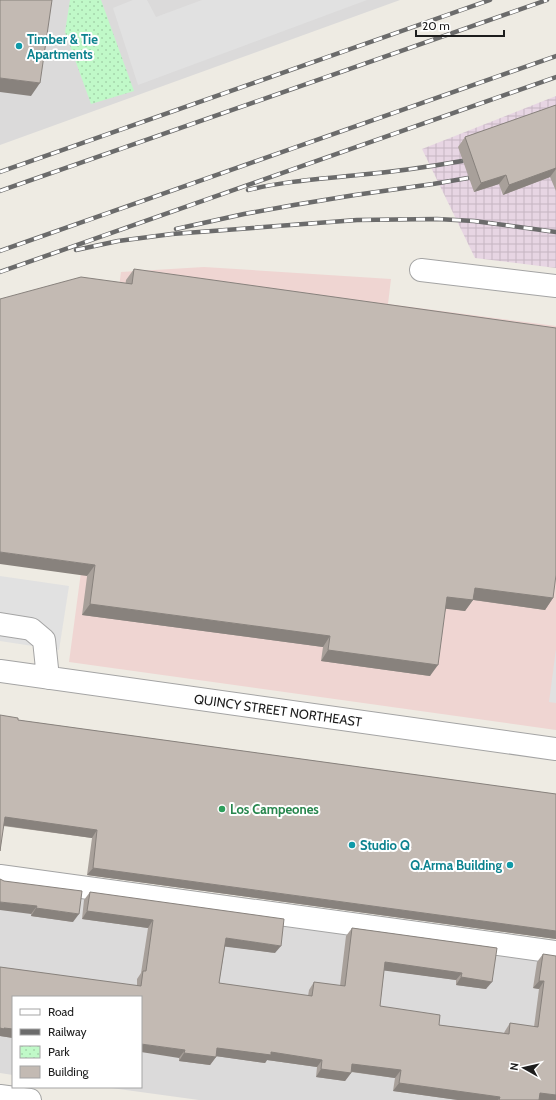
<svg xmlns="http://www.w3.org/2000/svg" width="556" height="1100" viewBox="0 0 556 1100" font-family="Cabin,sans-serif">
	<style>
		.residential { fill: #dbdada }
		.commercial { fill: #efd5d2 }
		.industrial { fill: url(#industrial-grid) }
		.park { fill: url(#park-dots) }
		.parking { fill: #e1e1e1 }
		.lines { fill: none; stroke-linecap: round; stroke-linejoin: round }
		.minor-casing { stroke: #a4a4a4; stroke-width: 24 }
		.minor { stroke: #fff; stroke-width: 22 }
		.rail-casing { stroke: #6b6b6b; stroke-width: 4.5 }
		.rail { stroke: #fff; stroke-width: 3; stroke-dasharray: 9; stroke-linecap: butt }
		.wall { fill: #a8a09a }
		.shaded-wall { fill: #88827d }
		.building { fill: #c3bab3; stroke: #88827d }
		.culture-dot { fill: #0f9aa8; stroke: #fff; stroke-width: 1.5 }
		.leisure-dot { fill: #2e9e5b; stroke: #fff; stroke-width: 1.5 }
		.labels { text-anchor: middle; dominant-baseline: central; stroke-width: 4; stroke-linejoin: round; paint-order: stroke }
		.culture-label { font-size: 13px; font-weight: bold; fill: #0d838f; stroke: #fff; text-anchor: start }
		.street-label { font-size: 13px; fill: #1d1d1d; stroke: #fff }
		.leisure-label { font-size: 13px; font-weight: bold; fill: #27864d; stroke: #fff; text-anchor: start }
	</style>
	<defs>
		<pattern id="industrial-grid" width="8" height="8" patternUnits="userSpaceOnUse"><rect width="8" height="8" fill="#e7d5e3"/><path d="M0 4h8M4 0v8" fill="none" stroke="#c6b6c2"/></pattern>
		<pattern id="park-dots" width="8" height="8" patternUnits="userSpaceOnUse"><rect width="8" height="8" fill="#c0f9c8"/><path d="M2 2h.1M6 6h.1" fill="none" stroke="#a5d5ab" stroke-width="1.8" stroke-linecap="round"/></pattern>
	</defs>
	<rect width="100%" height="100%" fill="#eeebe3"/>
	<path class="residential" d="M0,0H400L0,145Z
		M0,871L556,947V1100H199L104,1087H141V997H13V1075L0,1073Z"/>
	<path class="commercial" d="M204,267L391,279L388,304L556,326V730L69,662L121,272Z"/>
	<path class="industrial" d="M556,96V268L475,258L422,149Z"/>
	<path class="park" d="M70,0H101L134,91L91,104L65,32Z"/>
	<path class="parking" d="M133,0H147L156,17L202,0H367L138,85L113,8Z
		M0,576L69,586L59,650L0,641Z
		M556,649V703L549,702Z"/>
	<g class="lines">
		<defs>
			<path id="minor" d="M421,270L556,286
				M0,624L31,629L44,640L48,678
				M0,671L556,749
				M0,876L556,952
				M0,1096L30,1100"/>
		</defs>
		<use href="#minor" class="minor-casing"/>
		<use href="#minor" class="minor"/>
		<defs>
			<path id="rail" d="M0,172L490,0
				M248,190C284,181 321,179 358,175C393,172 428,167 462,161
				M0,191L547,0
				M176,229L244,214L294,205L355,195L433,184L468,178
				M76,250L118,241L172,234L357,220L437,219L474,221L556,232
				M0,251L556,56
				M0,272L556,77"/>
		</defs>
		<use href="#rail" class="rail-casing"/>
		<use href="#rail" class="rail"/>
	</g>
	<path class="wall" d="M556,105V191L550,177L503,195L499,184L474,192L458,147L465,137Z
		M134,269L553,598L545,610L473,600L465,611L446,608L430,676L321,661L323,647L82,615L126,280Z
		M18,720L556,794V939L87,875L92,838L3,826Z
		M0,879L73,922L31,916V914Z
		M90,892L275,953L225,946L219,983L308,996L309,990L314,982L340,986L346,936L352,928L497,948L486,989L456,985V980L384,970L380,1006L439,1025L504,1033L505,1031L510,1023L534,1027L539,989L533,988L537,962L543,954L556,1100H458L393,1091L395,1078L351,1072V1073L345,1081L316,1077L317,1067L267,1060L265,1063L216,1056V1057L210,1065L179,1061V1058L141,997L13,1038L0,1036V967L137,986V979L141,973L148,928L82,919L84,900Z"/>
	<path class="shaded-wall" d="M0,78L40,83L31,96L0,92Z
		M556,168V169L550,177L503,195L509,185Z
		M506,175L499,184L474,192L481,183Z
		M0,552L95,565L87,576L0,564Z
		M475,588L553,598L545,610L467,599Z
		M447,597L473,600L465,611L439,608Z
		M90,604L330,636L323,647L82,615Z
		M328,650L438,665L430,676L321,661Z
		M5,817L97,830L92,838L0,825Z
		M93,868L556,931V939L87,875Z
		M0,902L37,906L31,914L0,910Z
		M36,908L79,914L73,922L31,916Z
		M87,911L153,920L148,928L82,919Z
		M226,938L281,946L275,953L220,946Z
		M385,962L462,973L456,980L380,970Z
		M461,977L492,982L486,989L456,985Z
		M539,981H544L539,989L533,988Z
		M0,1028H4L13,1029V1038L0,1036Z
		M141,1044L185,1050L179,1058L141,1052Z
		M217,1048L271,1052L322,1060L317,1067L267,1060L265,1063L215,1056Z
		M184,1053L216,1057L210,1065L179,1061Z
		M352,1064L401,1070L395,1078L347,1071Z
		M321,1069L351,1073L345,1081L316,1077Z
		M399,1083L500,1097L498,1100H458L393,1091Z
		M540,1093L556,1095V1100H536Z"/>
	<path class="building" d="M0,0H52L40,83L0,78Z
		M556,105V168L509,185L506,175L481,183L465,137Z
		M134,269L556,328V575L553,598L475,588L473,600L447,597L438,665L328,650L330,636L90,604L95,565L0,552V299L81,277L132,284Z
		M0,715L18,718V720L556,794V931L93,868L97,830L5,817L0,851Z
		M0,879L4,881L82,891L79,914L36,908L37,906L0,902Z
		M90,892L284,919L281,946L226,938L219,983L312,996L314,982L345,986L352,928L497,948L492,982L461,977L462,973L385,962L380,1006L440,1015L439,1025L509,1034L510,1023L538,1027L544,981H539L543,954L556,956V1095L540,1093L539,1100H499L500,1097L399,1083L401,1070L352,1064L351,1073L321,1069L322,1060L271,1052V1055L217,1048L216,1057L184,1053L185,1050L141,1044V997H13V1029L4,1028V1029L0,1028V967L141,986L143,971H146L153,920L87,911Z"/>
	<g class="culture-dot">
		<circle cx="19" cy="46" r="4"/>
		<circle cx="352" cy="845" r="4"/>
		<circle cx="510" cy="865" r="4"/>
	</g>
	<circle class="leisure-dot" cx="222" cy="809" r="4"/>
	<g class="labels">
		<g class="culture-label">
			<text x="27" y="39">Timber &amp; Tie<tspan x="27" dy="15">Apartments</tspan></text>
			<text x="360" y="845">Studio Q</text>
			<text x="502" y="865" text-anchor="end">Q.Arma Building</text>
		</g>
		<g class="street-label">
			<text transform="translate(278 710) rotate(8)">QUINCY STREET NORTHEAST</text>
		</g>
		<g class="leisure-label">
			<text x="230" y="809">Los Campeones</text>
		</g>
	</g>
	<rect x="12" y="996" width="130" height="92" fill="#ffffff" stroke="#a5a5a5"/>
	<rect x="20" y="1009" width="20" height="6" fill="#ffffff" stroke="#a5a5a5"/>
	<text x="48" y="1016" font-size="12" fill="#1d1d1d">Road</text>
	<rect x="20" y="1029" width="20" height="6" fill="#6b6b6b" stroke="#a5a5a5"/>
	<text x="48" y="1036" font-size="12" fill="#1d1d1d">Railway</text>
	<rect x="20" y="1046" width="20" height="12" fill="url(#park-dots)" stroke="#a5a5a5"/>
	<text x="48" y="1056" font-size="12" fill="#1d1d1d">Park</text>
	<rect x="20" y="1066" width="20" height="12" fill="#c3bab3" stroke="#a5a5a5"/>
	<text x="48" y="1076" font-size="12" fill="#1d1d1d">Building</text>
	<g transform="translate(524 1068) rotate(278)" stroke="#ffffff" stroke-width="3" paint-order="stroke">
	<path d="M0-3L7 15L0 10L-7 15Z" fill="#1d1d1d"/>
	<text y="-6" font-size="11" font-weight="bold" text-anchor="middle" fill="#1d1d1d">N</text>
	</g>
	<path d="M416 30v6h88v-6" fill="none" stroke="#1d1d1d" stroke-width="2"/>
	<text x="422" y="30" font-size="12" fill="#1d1d1d" stroke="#ffffff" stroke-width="3" paint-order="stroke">20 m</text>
</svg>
